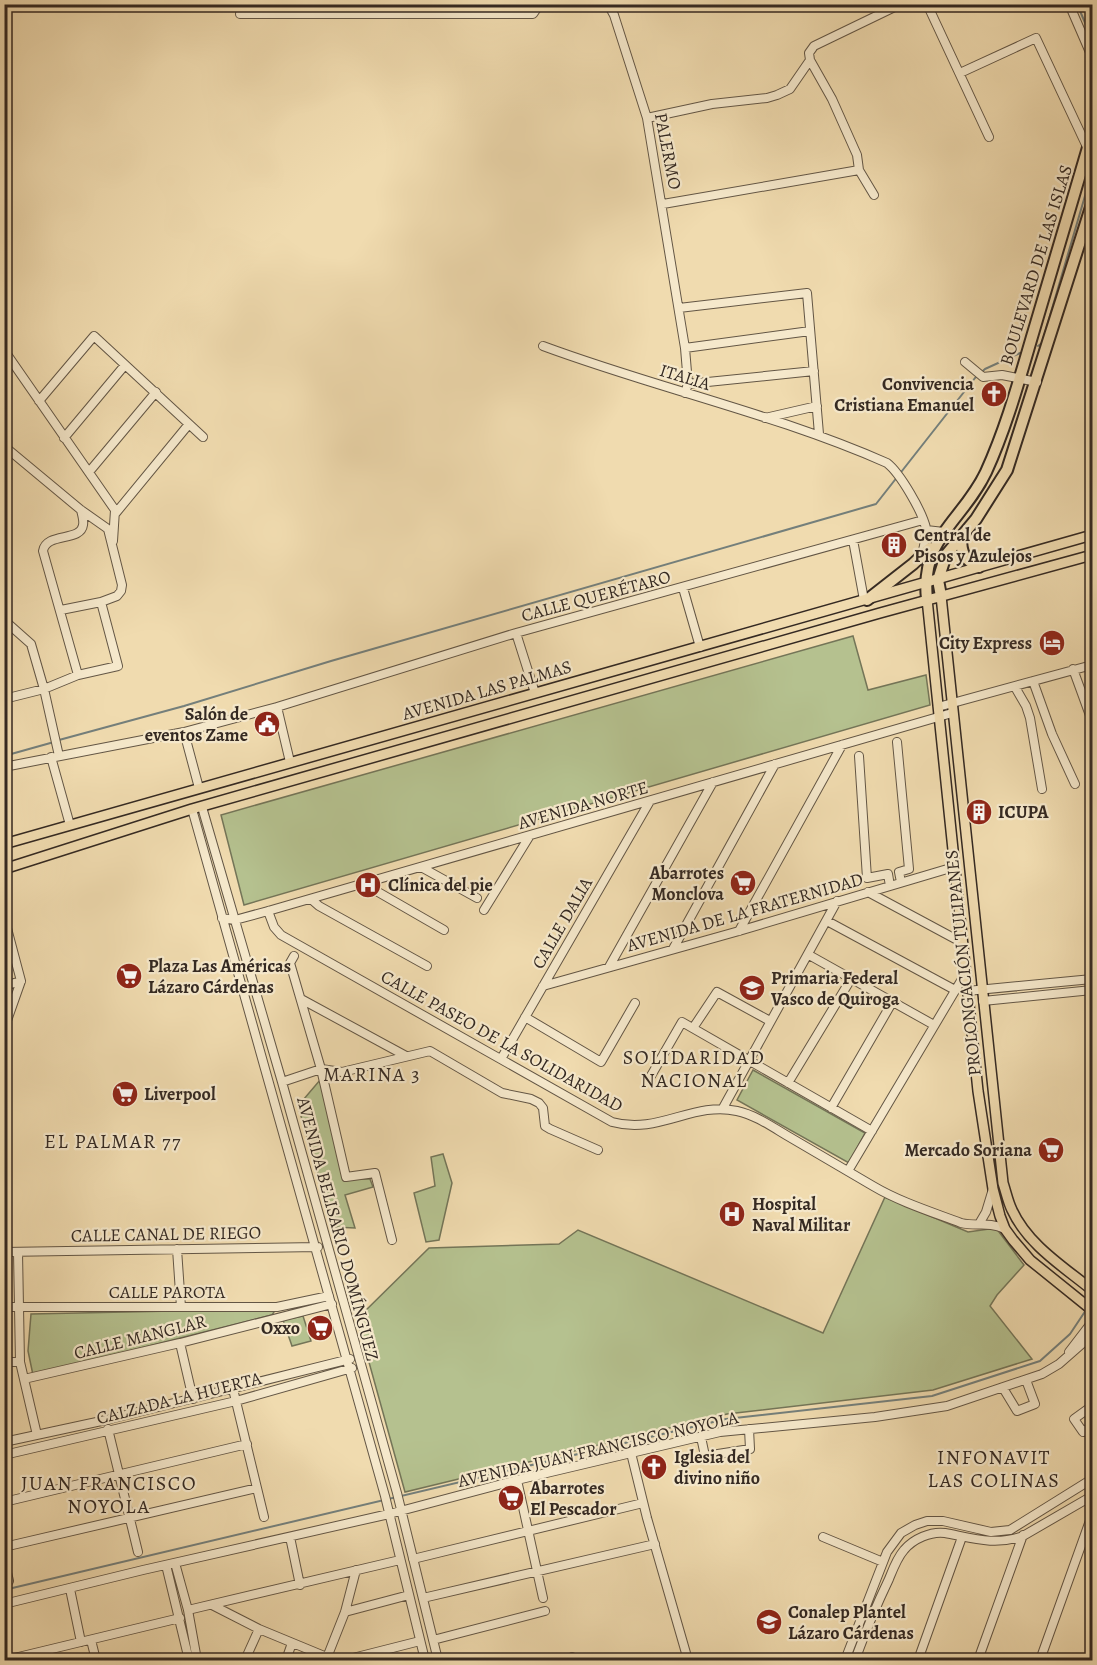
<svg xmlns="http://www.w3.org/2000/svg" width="1097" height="1665" viewBox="0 0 1097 1665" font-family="Alegreya,serif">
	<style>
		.green { fill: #b5c18f; stroke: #747558; stroke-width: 1.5 }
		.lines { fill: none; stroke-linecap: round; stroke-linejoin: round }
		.stream { stroke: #747f7b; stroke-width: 2 }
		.minor-casing { stroke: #635645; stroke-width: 10 }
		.major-casing { stroke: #342922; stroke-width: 12 }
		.highway-casing { stroke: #342922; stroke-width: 14 }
		.minor { stroke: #f5e8cb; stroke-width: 8 }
		.major { stroke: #f0dbaf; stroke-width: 9 }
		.highway { stroke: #f0dbaf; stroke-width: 10 }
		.labels { text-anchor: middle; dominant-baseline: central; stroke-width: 4.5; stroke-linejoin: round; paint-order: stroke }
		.street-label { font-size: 18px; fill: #342922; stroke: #f5e8cb }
		.poi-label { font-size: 18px; font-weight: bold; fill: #342922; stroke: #f5e8cb; text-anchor: start }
		.neighbourhood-label { font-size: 20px; letter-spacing: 1.5px; fill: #342922; stroke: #f5e8cb }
	</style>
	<rect width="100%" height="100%" fill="#f0dbaf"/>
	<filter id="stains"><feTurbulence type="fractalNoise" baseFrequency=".00333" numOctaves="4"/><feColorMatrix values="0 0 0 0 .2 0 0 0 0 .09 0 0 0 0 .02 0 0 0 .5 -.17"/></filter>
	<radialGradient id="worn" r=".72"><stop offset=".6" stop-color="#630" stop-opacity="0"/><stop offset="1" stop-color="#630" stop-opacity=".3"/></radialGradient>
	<path class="green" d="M853,636L868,690L926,675L930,705L244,905L221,815Z
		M753,1070L865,1133L849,1163L737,1100Z
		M320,1080L343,1179H370L373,1187L345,1195L355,1228L334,1227L298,1106Z
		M443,1154L452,1183L439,1240L426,1242L414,1193L435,1186L431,1157Z
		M885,1197L968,1232L996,1228L1024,1265L997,1295L990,1306L1032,1359L933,1390L727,1414L405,1492L357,1319L429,1248L559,1244L578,1230L823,1333Z
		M270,1309L274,1312L272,1315L33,1375L28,1351L31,1314Z
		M303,1316L311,1341L292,1346L283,1320Z"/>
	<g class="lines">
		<path class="stream" d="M1077,4L1092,39
			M1038,346L1042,343L1092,172
			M59,740L184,706L331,661L876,504L975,378L985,369L1020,353
			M4,756L54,742
			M4,1590L726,1419L932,1396L1040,1361L1070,1334L1086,1310"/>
		<defs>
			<path id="minor" d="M608,4L614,15L647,118L685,348L688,384L685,393
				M927,4L989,137
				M1069,4L1092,57
				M240,14H533L540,4
				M960,73L1036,38L1088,149
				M647,118L712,104L767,98L777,95L790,89L810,60
				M874,195L859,170L857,155L832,99L810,60L809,53L814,46L901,4
				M663,204L859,170
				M679,308L807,293L819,434
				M543,346C656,388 776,414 887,463C900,473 922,511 926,528C927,536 923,548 922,556
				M685,348L810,331
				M4,350L115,510L113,541
				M965,362L983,377L1002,375L1037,382
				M688,384L814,371
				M39,401L94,336L203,437
				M765,418L817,406
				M64,438L125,365
				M4,446L81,510L108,529L122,585L121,591L117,596L101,602L118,666L78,675L44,689L4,699
				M89,472L156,392
				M115,514L189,424
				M926,530L944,532
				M853,540L864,600
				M683,588L700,647
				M61,610L101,602
				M4,620L31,644L44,689L59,756
				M516,633L535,693
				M1073,669L1092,721
				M78,675L43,551C46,532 81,542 83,525C84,521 82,514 81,510
				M1033,681L1052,734L1075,784
				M1015,687L1026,706L1030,718L1042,789
				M938,707L1092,665
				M184,732L199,788
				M897,742L909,869L899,872L901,882
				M859,756L867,878L888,874L890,886
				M51,757L70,825
				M290,762L277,707L516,633L923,520
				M4,767L184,732L277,707
				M202,807L282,1082L397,1493L438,1660
				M192,809L385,1496L425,1660
				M421,867L477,898
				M368,882L378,892L444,930
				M868,892L961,942
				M311,899L319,906L427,966
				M484,910L529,837
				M268,911L274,927L281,935L612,1122C659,1135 693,1101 737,1111C755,1115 771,1126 786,1135C815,1152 844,1169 873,1186C900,1202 932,1212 961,1223C978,1227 987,1221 1005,1229
				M4,917L21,981L4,1029
				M222,918L235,920L268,911L952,713
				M827,921L955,990
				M739,931L842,745
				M673,949L775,764
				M809,955L934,1025
				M294,956L290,963L321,1069L346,1177L375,1173L392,1240
				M609,967L713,782
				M4,986L21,981
				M543,986L739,931L954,867
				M967,991L1092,979
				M301,999L406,1056
				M983,1001L1092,990
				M525,1017L601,1062L635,1003
				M693,1028L717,992L770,1021
				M501,1059L650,801
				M648,1081L682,1022L872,1131
				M282,1082L321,1069L342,1072L430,1051L502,1093L531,1099L539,1103L543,1108L545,1126L550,1129L598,1150
				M788,1083L851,979
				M723,1108L837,901
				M831,1108L893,1001
				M848,1171L965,974
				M979,1224L986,1212L993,1189
				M177,1249L181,1307
				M4,1252L318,1247
				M18,1252L20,1362L37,1435
				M4,1307H277L329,1296
				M180,1343L193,1399
				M1069,1352L1092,1322
				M4,1362H20
				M24,1379L180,1343L332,1304
				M1003,1388L1017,1411L1035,1404L1026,1380
				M233,1389L264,1517
				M1092,1406L1074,1419L1083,1432L1092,1426
				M108,1429L138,1552
				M701,1437L705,1456L750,1449L749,1429
				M4,1442L106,1420L350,1359
				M631,1453L647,1518L688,1660
				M4,1455L236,1401L352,1368
				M517,1480L543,1598
				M4,1502L247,1444
				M290,1537L300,1585
				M823,1537L883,1562
				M4,1547L257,1488
				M413,1559L643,1503
				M4,1560L9,1581
				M175,1563L188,1610L197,1660
				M166,1565L189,1660
				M70,1589L81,1642
				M423,1598L655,1544
				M4,1604L143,1570L389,1514L517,1480L720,1432L875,1417L947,1406L1042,1374L1059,1364L1092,1335
				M212,1605L259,1629L334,1660
				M188,1610L400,1560
				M345,1612L409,1595
				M91,1640L96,1660
				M433,1640L545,1611
				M572,1657L573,1660
				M6,1660L180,1618
				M245,1660L259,1629
				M286,1660L292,1643
				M326,1660L345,1612L356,1570
				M345,1660L420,1641
				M845,1660L887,1552L901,1533L915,1525L927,1521H943L991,1532L1010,1530L1092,1479
				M855,1660C865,1633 876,1606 889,1579C893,1569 897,1558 904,1550C913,1539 931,1531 945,1533C972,1538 995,1546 1023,1536L1092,1496
				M918,1660L962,1537
				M978,1660L1023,1535
				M1040,1660L1092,1515"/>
			<path id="major" d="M941,596L1003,1183C1006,1192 1008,1202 1012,1210C1028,1245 1064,1267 1092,1290
				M927,599L978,1091L993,1189L1000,1216L1005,1229L1013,1240L1030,1260L1092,1310
				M4,844L1092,535
				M4,869L192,809L880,613L1092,555"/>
			<path id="highway" d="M961,537C961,553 964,560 979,567
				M941,596L938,580L946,555L976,519L1007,470L1092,204
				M927,599C920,537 963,521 986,472C1007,426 1020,377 1034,330C1053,264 1073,199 1092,134
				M867,600L913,564L930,548"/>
		</defs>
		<use href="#minor" class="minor-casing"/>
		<use href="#major" class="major-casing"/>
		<use href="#highway" class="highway-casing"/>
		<use href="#minor" class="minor"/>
		<use href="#major" class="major"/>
		<use href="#highway" class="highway"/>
	</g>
	<defs>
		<symbol id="church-disc" viewBox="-11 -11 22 22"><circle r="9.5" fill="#8f2418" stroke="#f5e8cb"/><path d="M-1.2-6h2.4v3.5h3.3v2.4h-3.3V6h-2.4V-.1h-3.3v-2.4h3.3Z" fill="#fff"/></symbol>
		<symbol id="building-disc" viewBox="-11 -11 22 22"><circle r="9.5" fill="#8f2418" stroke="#f5e8cb"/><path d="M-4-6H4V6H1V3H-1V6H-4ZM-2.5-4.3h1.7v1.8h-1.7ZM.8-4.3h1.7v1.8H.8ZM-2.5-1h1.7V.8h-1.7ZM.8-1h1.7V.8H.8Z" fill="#fff"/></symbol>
		<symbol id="hotel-disc" viewBox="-11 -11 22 22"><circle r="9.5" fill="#8f2418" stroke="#f5e8cb"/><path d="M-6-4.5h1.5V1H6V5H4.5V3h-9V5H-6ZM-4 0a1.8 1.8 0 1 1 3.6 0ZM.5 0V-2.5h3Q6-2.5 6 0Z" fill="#fff"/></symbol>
		<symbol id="civic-disc" viewBox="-11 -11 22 22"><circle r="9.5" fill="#8f2418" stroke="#f5e8cb"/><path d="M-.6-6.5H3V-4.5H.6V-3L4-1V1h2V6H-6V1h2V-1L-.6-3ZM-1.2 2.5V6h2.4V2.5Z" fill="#fff"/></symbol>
		<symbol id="supermarket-disc" viewBox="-11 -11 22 22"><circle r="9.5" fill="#8f2418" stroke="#f5e8cb"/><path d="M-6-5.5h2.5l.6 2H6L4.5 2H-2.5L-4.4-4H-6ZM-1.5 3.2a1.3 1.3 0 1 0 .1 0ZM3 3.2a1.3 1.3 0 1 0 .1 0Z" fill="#fff"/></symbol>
		<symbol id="hospital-disc" viewBox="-11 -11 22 22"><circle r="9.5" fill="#8f2418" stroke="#f5e8cb"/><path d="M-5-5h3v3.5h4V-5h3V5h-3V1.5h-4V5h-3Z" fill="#fff"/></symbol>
		<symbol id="school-disc" viewBox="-11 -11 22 22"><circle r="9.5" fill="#8f2418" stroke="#f5e8cb"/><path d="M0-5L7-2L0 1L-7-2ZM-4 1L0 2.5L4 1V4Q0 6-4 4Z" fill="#fff"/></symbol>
	</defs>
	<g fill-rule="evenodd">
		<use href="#church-disc" x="979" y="379" width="30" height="30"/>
		<use href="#building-disc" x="879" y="530" width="30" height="30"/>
		<use href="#hotel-disc" x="1037" y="628" width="30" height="30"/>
		<use href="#civic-disc" x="252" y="709" width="30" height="30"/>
		<use href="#building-disc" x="964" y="797" width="30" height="30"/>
		<use href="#supermarket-disc" x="728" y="868" width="30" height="30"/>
		<use href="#hospital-disc" x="353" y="870" width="30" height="30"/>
		<use href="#supermarket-disc" x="114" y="961" width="30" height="30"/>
		<use href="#school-disc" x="737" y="973" width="30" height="30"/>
		<use href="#supermarket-disc" x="110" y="1079" width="30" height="30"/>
		<use href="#supermarket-disc" x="1036" y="1135" width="30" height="30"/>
		<use href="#hospital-disc" x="717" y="1199" width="30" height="30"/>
		<use href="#supermarket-disc" x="305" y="1313" width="30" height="30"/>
		<use href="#church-disc" x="639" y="1452" width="30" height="30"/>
		<use href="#supermarket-disc" x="496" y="1483" width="30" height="30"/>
		<use href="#school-disc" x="754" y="1607" width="30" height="30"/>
	</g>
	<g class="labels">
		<g class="street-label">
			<text transform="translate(668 151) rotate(79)">PALERMO</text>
			<text transform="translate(1036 265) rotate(-73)">BOULEVARD DE LAS ISLAS</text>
			<text transform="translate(685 377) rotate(17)">ITALIA</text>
			<text transform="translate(596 596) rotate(-15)">CALLE QUERÉTARO</text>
			<text transform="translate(487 690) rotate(-16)">AVENIDA LAS PALMAS</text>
			<text transform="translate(583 805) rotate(-16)">AVENIDA NORTE</text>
			<text transform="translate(745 912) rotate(-16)">AVENIDA DE LA FRATERNIDAD</text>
			<text transform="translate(562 923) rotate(-60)">CALLE DALIA</text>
			<text transform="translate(963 963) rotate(-96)">PROLONGACIÓN TULIPANES</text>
			<text transform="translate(502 1041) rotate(29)">CALLE PASEO DE LA SOLIDARIDAD</text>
			<text transform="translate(338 1229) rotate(75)">AVENIDA BELISARIO DOMÍNGUEZ</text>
			<text transform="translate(166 1234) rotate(-1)">CALLE CANAL DE RIEGO</text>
			<text x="167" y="1292">CALLE PAROTA</text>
			<text transform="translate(140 1337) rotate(-14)">CALLE MANGLAR</text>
			<text transform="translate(179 1398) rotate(-14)">CALZADA LA HUERTA</text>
			<text transform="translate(598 1449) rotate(-13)">AVENIDA JUAN FRANCISCO NOYOLA</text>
		</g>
		<g class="poi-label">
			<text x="974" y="384" text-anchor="end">Convivencia<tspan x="974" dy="21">Cristiana Emanuel</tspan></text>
			<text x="914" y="535">Central de<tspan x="914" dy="21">Pisos y Azulejos</tspan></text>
			<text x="1032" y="643" text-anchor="end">City Express</text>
			<text x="248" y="714" text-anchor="end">Salón de<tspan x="248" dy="21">eventos Zame</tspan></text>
			<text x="998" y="812">ICUPA</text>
			<text x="724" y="873" text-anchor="end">Abarrotes<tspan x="724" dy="21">Monclova</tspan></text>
			<text x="388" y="885">Clínica del pie</text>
			<text x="148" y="966">Plaza Las Américas<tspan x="148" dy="21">Lázaro Cárdenas</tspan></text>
			<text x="771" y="978">Primaria Federal<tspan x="771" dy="21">Vasco de Quiroga</tspan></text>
			<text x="144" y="1094">Liverpool</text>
			<text x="1032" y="1150" text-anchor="end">Mercado Soriana</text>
			<text x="752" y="1204">Hospital<tspan x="752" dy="21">Naval Militar</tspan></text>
			<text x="300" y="1328" text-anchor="end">Oxxo</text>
			<text x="674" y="1457">Iglesia del<tspan x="674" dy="21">divino niño</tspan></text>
			<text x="530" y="1488">Abarrotes<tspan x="530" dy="21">El Pescador</tspan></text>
			<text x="788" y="1612">Conalep Plantel<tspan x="788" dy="21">Lázaro Cárdenas</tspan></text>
		</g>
		<g class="neighbourhood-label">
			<text x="694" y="1057">SOLIDARIDAD<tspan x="694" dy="23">NACIONAL</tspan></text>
			<text x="372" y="1074">MARINA 3</text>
			<text x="113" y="1141">EL PALMAR 77</text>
			<text x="994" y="1457">INFONAVIT<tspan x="994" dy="23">LAS COLINAS</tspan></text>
			<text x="109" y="1483">JUAN FRANCISCO<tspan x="109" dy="23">NOYOLA</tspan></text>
		</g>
	</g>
	<rect width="1097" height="1665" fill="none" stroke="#f0dbaf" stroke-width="24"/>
	<rect x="6" y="6" width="1085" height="1653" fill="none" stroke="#342922" stroke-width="3"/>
	<rect x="12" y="12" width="1073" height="1641" fill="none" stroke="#342922" stroke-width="1.5"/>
	<rect width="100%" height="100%" filter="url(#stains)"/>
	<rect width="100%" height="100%" fill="url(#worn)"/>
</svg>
